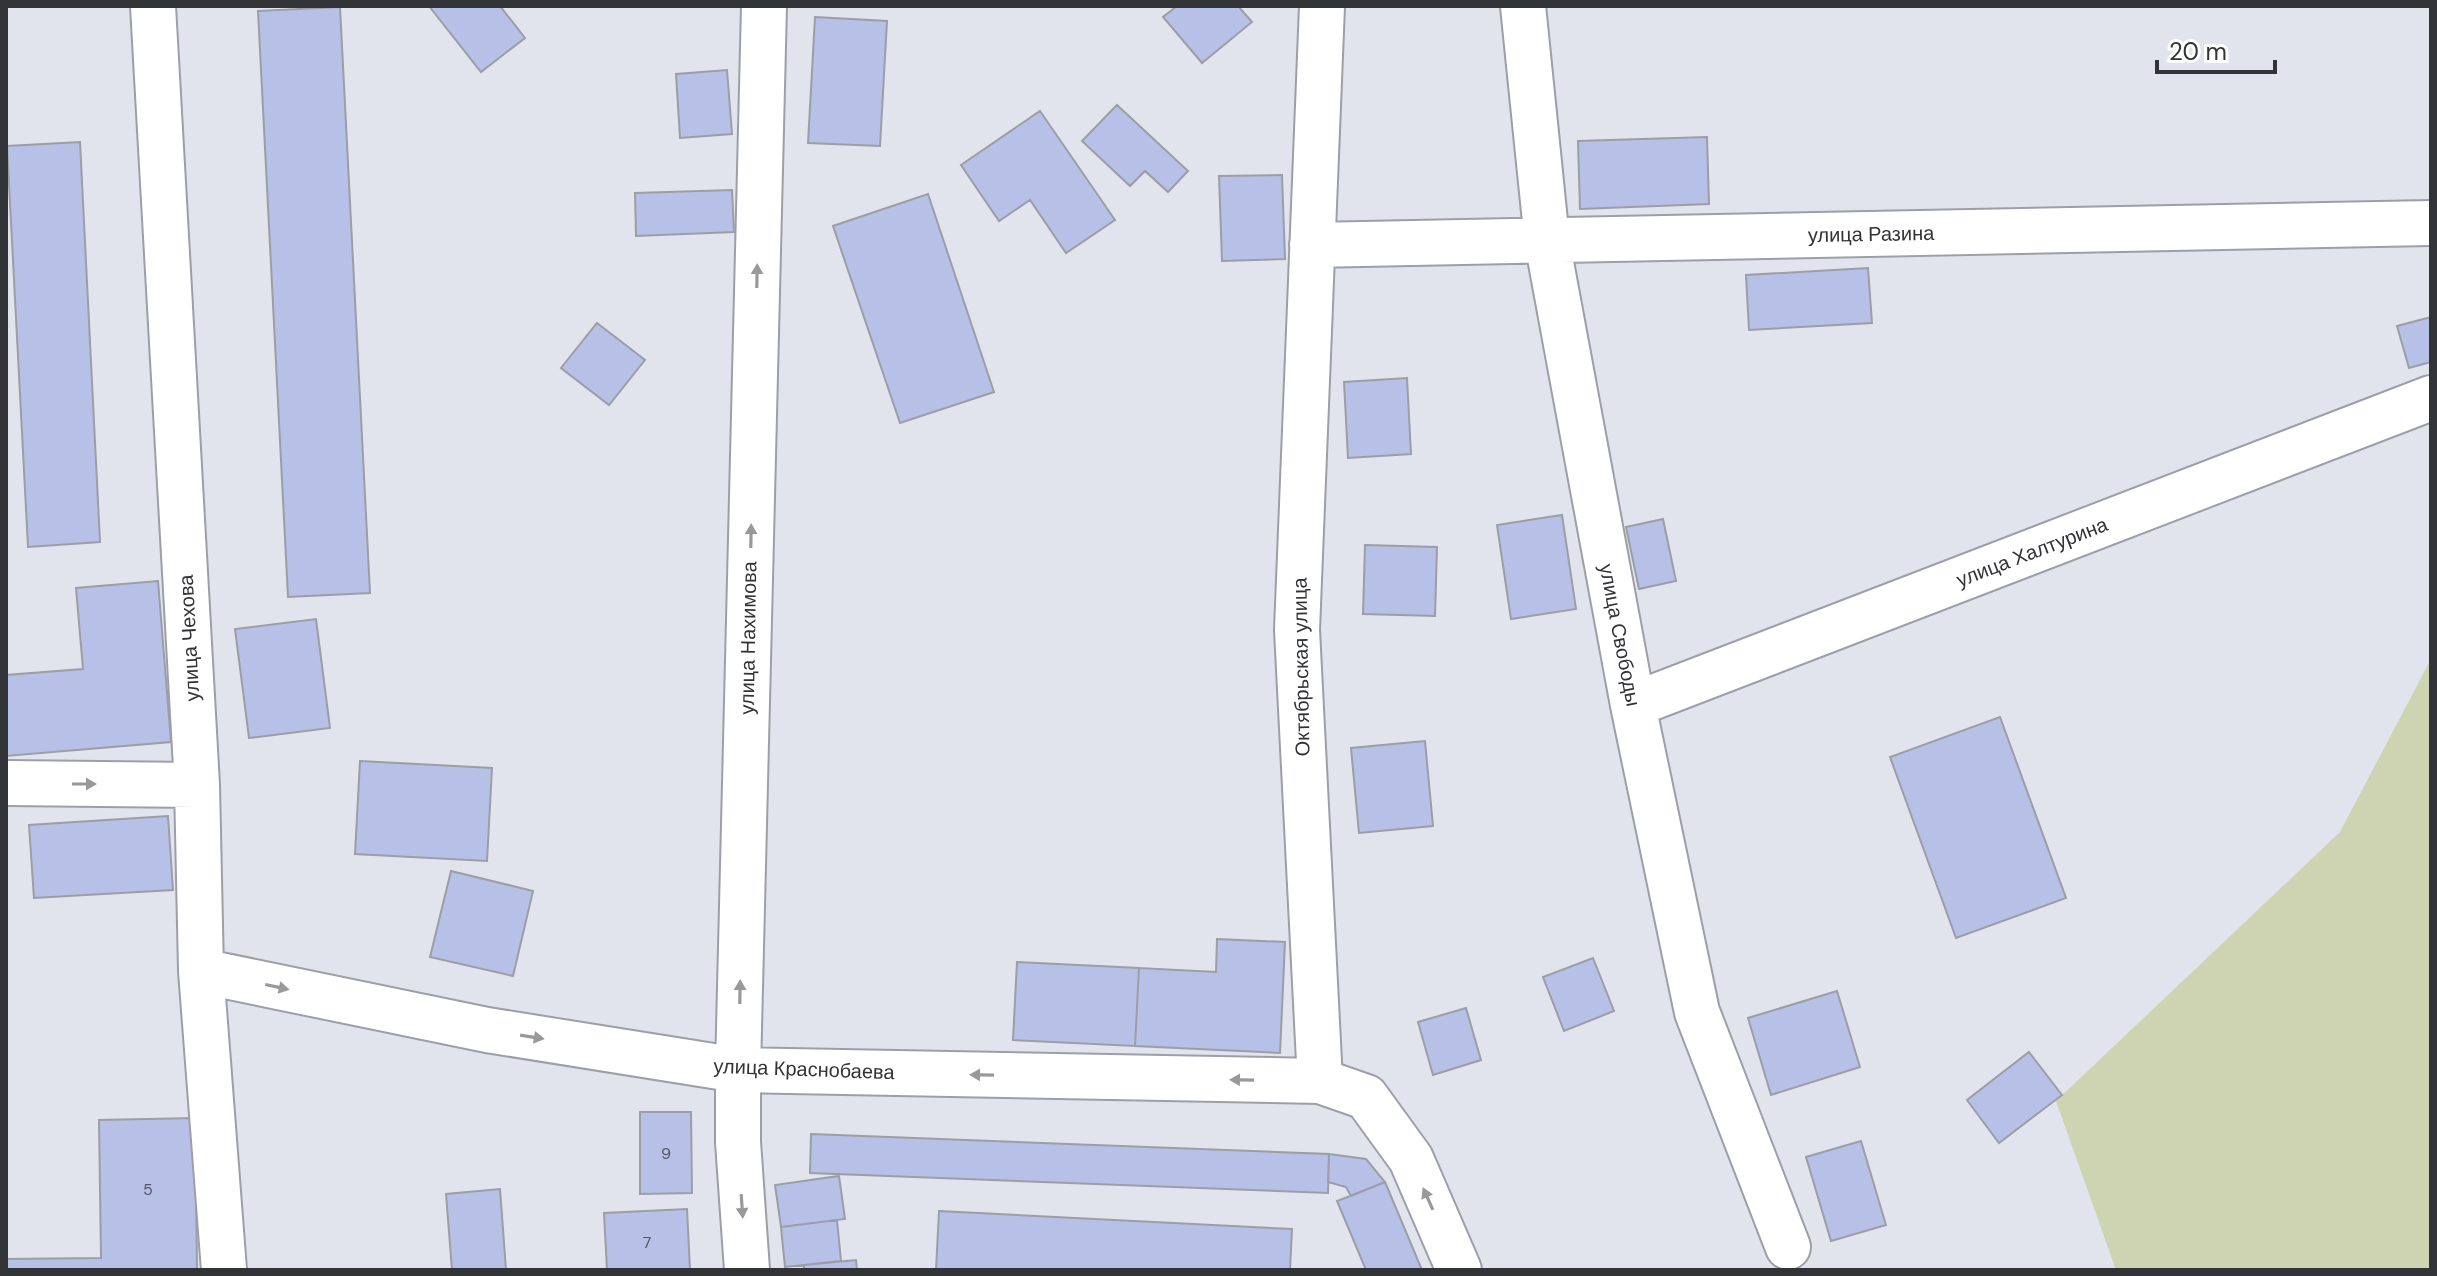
<svg xmlns="http://www.w3.org/2000/svg" width="2437" height="1276" viewBox="0 0 2437 1276" font-family="'DM Sans',sans-serif">
	<style>
		.green { fill: #ced3b1 }
		.building { fill: #b7c1e7; stroke: #9b9ea6; stroke-width: 2 }
		.lines { fill: none; stroke-linecap: round; stroke-linejoin: round }
		.minor-casing { stroke: #9c9fa7; stroke-width: 48 }
		.tertiary-casing { stroke: #9c9fa7; stroke-width: 48 }
		.minor { stroke: #fff; stroke-width: 44 }
		.tertiary { stroke: #fff; stroke-width: 44 }
		.oneway { fill: #98999a }
		.labels { text-anchor: middle; dominant-baseline: central; stroke-width: 6; stroke-linejoin: round; paint-order: stroke }
		.number-label { font-size: 16px; fill: #535662 }
		.street-label { font-size: 20px; fill: #323336; stroke: #fff }
	</style>
	<rect width="100%" height="100%" fill="#e2e4ed"/>
	<path class="green" d="M2431,659V1270H2116L2056,1101L2340,832Z"/>
	<path class="building" d="M429,6H500L525,38L481,72Z
		M1177,6H1238L1252,22L1202,63L1163,17Z
		M340,7L370,593L288,597L258,11Z
		M815,17L887,21L880,146L808,143Z
		M727,70L732,134L680,138L676,74Z
		M1117,105L1188,171L1168,192L1145,171L1130,186L1082,141Z
		M1040,111L1115,220L1066,253L1030,200L999,221L961,165Z
		M1707,137L1709,204L1580,209L1578,141Z
		M80,142L100,542L28,547L7,146Z
		M1282,175L1285,259L1222,261L1219,176Z
		M732,190L734,232L636,236L635,193Z
		M928,194L994,392L900,423L833,226Z
		M1868,268L1872,323L1749,330L1746,275Z
		M2431,317V362L2409,368L2397,326Z
		M597,323L645,360L609,405L561,368Z
		M1407,378L1411,454L1348,458L1344,382Z
		M1562,515L1576,609L1511,619L1497,525Z
		M1663,519L1676,581L1639,589L1626,527Z
		M1365,545L1437,547L1435,616L1363,614Z
		M158,581L171,742L6,756V675L83,669L76,588Z
		M316,619L330,728L249,738L235,629Z
		M2000,717L2066,898L1956,938L1890,757Z
		M1425,741L1433,826L1359,833L1351,748Z
		M360,761L492,768L487,861L355,854Z
		M168,816L173,890L34,898L29,825Z
		M451,871L533,891L513,976L430,957Z
		M1217,939L1285,942L1280,1053L1135,1046L1139,968L1216,972Z
		M1593,958L1614,1011L1564,1031L1543,977Z
		M1017,962L1139,968L1135,1046L1013,1040Z
		M1837,991L1860,1067L1771,1095L1748,1018Z
		M1466,1008L1481,1060L1433,1075L1418,1022Z
		M2029,1052L2062,1095L1999,1143L1967,1100Z
		M640,1112H691L692,1193L640,1194Z
		M195,1118L197,1270H6V1259L101,1258L99,1120Z
		M811,1134L1329,1154L1328,1193L810,1173Z
		M1861,1141L1886,1225L1831,1241L1806,1157Z
		M1329,1154L1366,1159L1385,1182L1351,1196L1346,1187L1328,1182Z
		M839,1176L845,1219L781,1227L775,1185Z
		M1385,1182L1422,1270H1366L1337,1201Z
		M500,1189L506,1270H452L446,1194Z
		M687,1209L690,1270H607L604,1213Z
		M939,1211L1292,1229L1290,1270H936Z
		M837,1220L841,1261L785,1267L781,1227Z
		M856,1260L857,1270H804V1265Z"/>
	<g class="lines">
		<defs>
			<path id="minor" d="M153,6L197,785L201,971L224,1270
				M1523,6L1547,241L1633,705L1697,1012L1788,1247
				M1312,245L2431,223
				M1633,705L2431,398
				M6,783L197,785
				M201,971L487,1030L738,1070V1142L747,1270
				M1320,1081L1297,630L1322,6"/>
			<path id="tertiary" d="M764,6L738,1070L1320,1081L1366,1097L1411,1159L1459,1270"/>
		</defs>
		<use href="#minor" class="minor-casing"/>
		<use href="#tertiary" class="tertiary-casing"/>
		<use href="#minor" class="minor"/>
		<use href="#tertiary" class="tertiary"/>
	</g>
	<defs><path id="oneway-solid" d="M-6-.8H1V-3.2L6.5 0L1 3.2V.8H-6Z" transform="scale(2)"/></defs>
	<g class="oneway">
		<use href="#oneway-solid" transform="translate(757 276) rotate(-89)"/>
		<use href="#oneway-solid" transform="translate(751 536) rotate(-89)"/>
		<use href="#oneway-solid" transform="translate(84 784)"/>
		<use href="#oneway-solid" transform="translate(277 987) rotate(12)"/>
		<use href="#oneway-solid" transform="translate(740 992) rotate(-89)"/>
		<use href="#oneway-solid" transform="translate(532 1037) rotate(9)"/>
		<use href="#oneway-solid" transform="translate(982 1075) rotate(-179)"/>
		<use href="#oneway-solid" transform="translate(1242 1080) rotate(-179)"/>
		<use href="#oneway-solid" transform="translate(1428 1199) rotate(-114)"/>
		<use href="#oneway-solid" transform="translate(742 1206) rotate(86)"/>
	</g>
	<g class="labels">
		<g class="number-label">
			<text x="666" y="1153">9</text>
			<text x="148" y="1189">5</text>
			<text x="647" y="1242">7</text>
		</g>
		<g class="street-label">
			<text transform="translate(1871 234) rotate(-1)">улица Разина</text>
			<text transform="translate(2032 552) rotate(-21)">улица Халтурина</text>
			<text transform="translate(1620 635) rotate(79)">улица Свободы</text>
			<text transform="translate(189 638) rotate(-93)">улица Чехова</text>
			<text transform="translate(748 638) rotate(-89)">улица Нахимова</text>
			<text transform="translate(1301 667) rotate(-91)">Октябрьская улица</text>
			<text transform="translate(804 1069) rotate(2)">улица Краснобаева</text>
		</g>
	</g>
	<rect width="2437" height="1276" fill="none" stroke="#323336" stroke-width="16"/>
	<path d="M2157 60v12h118v-12" fill="none" stroke="#323336" stroke-width="4"/>
	<text x="2169" y="60" font-size="24" fill="#323336" stroke="#ffffff" stroke-width="6" paint-order="stroke">20 m</text>
</svg>
